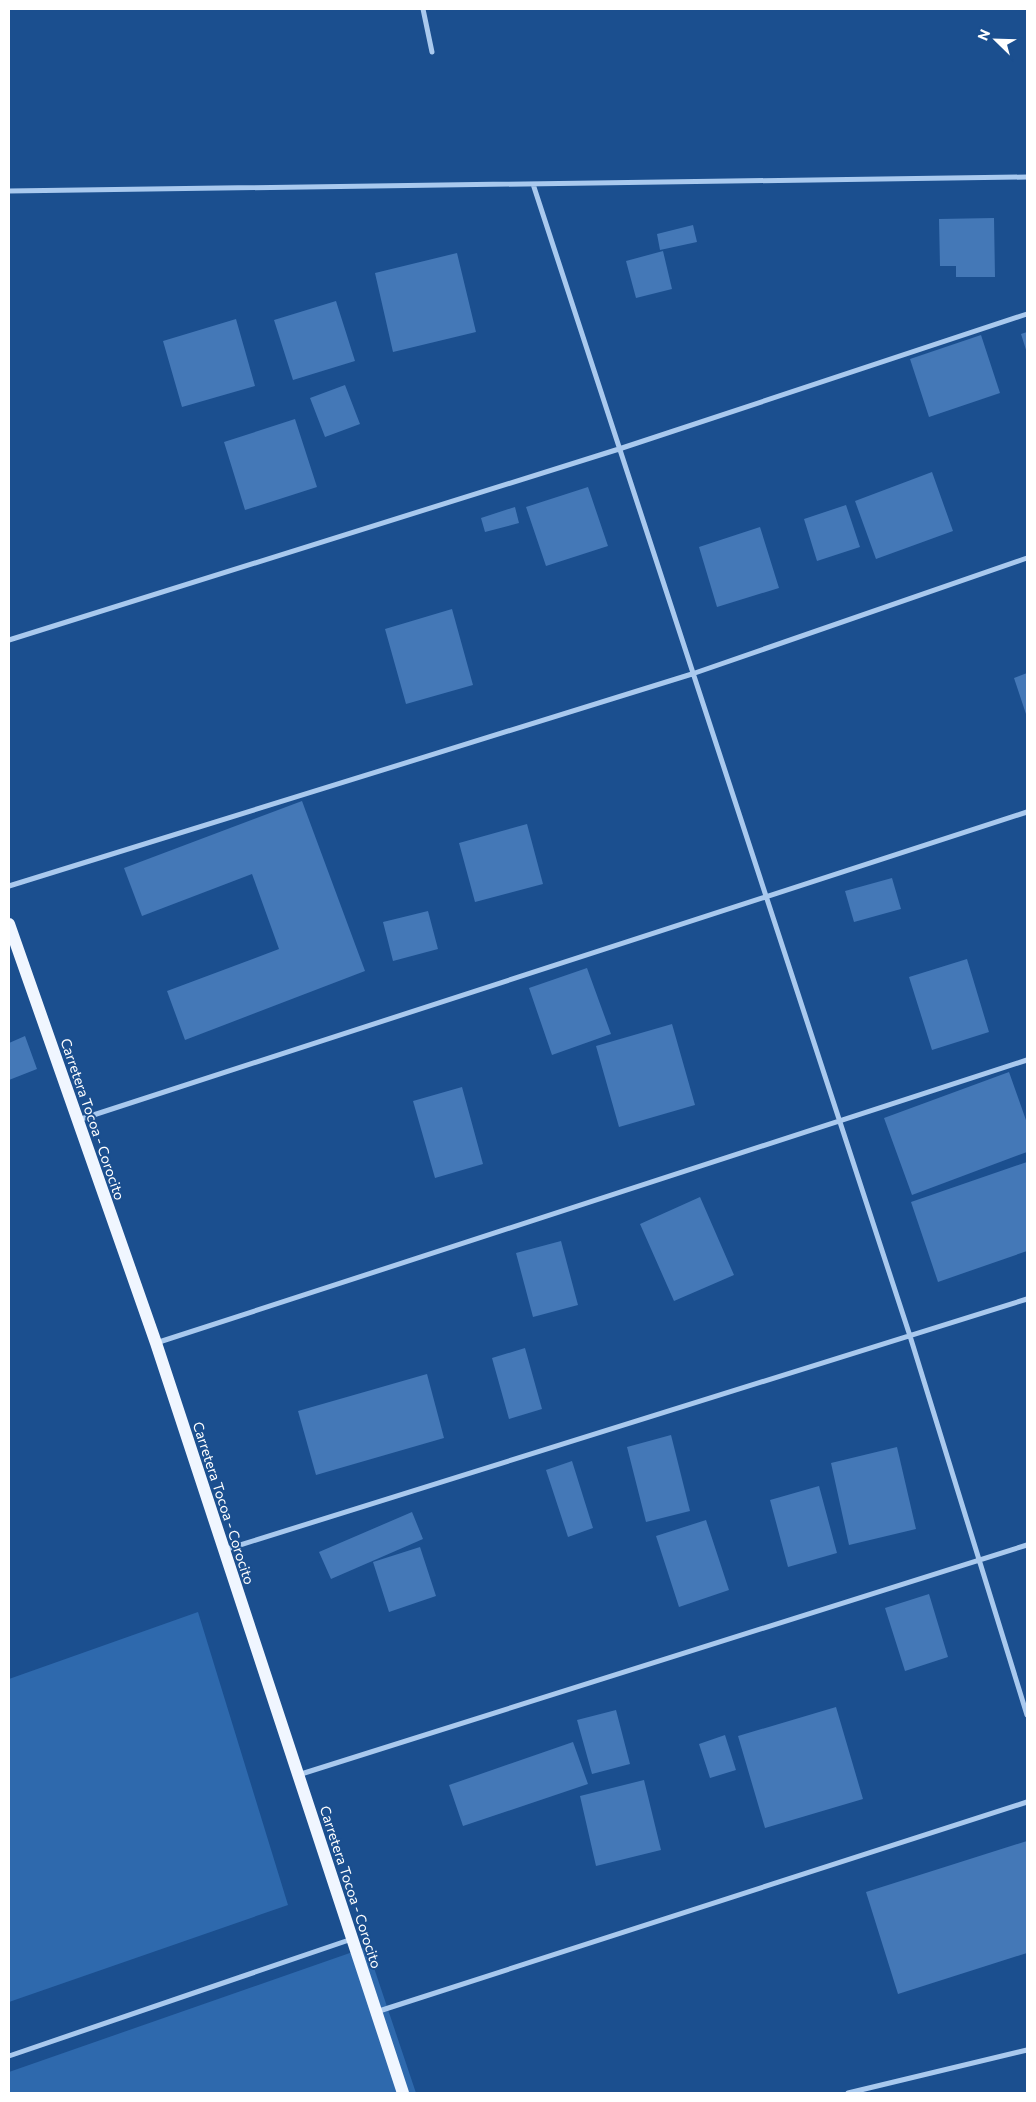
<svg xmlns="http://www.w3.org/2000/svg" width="1036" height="2102" viewBox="0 0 1036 2102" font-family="Commissioner,sans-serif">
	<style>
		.green { fill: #2e69ad }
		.building { fill: #4478b7 }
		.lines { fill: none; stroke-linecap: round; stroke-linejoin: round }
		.street { stroke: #a9c9ee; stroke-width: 5 }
		.primary { stroke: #f0f6ff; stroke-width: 12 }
		.labels { text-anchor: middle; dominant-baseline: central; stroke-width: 4; stroke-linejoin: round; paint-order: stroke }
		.street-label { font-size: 14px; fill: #fff; stroke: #1b4f8f }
	</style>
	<rect width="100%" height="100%" fill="#1b4f8f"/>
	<path class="green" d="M198,1612L288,1905L9,2002V1679Z
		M367,1947L416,2093H9V2072Z"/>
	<path class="building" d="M994,218L995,277H956V266H940L939,219Z
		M693,225L697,242L660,250L657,234Z
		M663,251L672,289L636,298L626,261Z
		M457,253L476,332L393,352L375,273Z
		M336,301L355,361L293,380L274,320Z
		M236,319L255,386L182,407L163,341Z
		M1027,332V353L1021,334Z
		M981,335L1000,393L929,417L910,359Z
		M345,385L360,424L325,437L310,398Z
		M295,419L317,487L245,510L224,442Z
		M932,472L953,531L876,559L855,501Z
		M588,487L608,546L546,566L526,507Z
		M846,505L860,547L817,561L804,519Z
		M515,507L519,523L485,532L481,518Z
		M760,527L779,588L717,607L699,547Z
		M452,609L473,685L406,704L385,629Z
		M1027,673V717L1014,678Z
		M302,801L365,971L185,1040L167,991L279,949L252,874L142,916L124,868Z
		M527,824L543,884L475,902L459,843Z
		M892,878L901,909L854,922L845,891Z
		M428,911L438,949L393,961L383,922Z
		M967,959L989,1032L932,1050L909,977Z
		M587,968L611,1034L552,1055L529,988Z
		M672,1024L695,1105L619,1127L596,1046Z
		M25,1036L37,1069L9,1080V1043Z
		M1009,1072L1027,1123V1152L912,1195L884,1118Z
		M462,1087L483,1164L435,1178L413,1101Z
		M1027,1162V1251L938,1282L911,1202Z
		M700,1197L734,1275L674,1301L640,1224Z
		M561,1241L578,1305L533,1317L516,1253Z
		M525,1348L542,1409L509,1419L492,1358Z
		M427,1374L444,1438L316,1475L298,1411Z
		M671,1435L690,1511L646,1522L627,1447Z
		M897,1447L916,1529L849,1545L831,1463Z
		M572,1461L593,1528L568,1537L546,1470Z
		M819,1486L837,1553L788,1567L770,1500Z
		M412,1512L423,1539L331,1579L319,1552Z
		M706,1520L729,1590L679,1607L656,1536Z
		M420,1547L436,1596L389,1612L373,1562Z
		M929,1594L948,1657L905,1671L885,1608Z
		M836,1707L863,1799L765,1828L738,1736Z
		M616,1710L630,1764L592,1774L577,1720Z
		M725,1735L736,1770L710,1778L699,1744Z
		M573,1742L588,1784L463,1826L449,1785Z
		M644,1780L661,1850L596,1866L580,1796Z
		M1027,1841V1953L898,1994L866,1892Z"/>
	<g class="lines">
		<path class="street" d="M423,9L432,52
			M533,184L910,1336L1027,1715
			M9,191L1027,177
			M9,640L619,449L1027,314
			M9,886L692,674L1027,558
			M78,1120L1027,812
			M156,1343L1027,1060
			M224,1550L1027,1299
			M298,1775L1027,1545
			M376,2012L1027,1802
			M9,2056L352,1939
			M848,2093L1027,2050"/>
		<path class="primary" d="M9,924L156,1343L403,2093"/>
	</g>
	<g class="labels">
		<g class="street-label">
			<text transform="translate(93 1119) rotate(71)">Carretera Tocoa - Corocito</text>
			<text transform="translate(224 1503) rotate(72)">Carretera Tocoa - Corocito</text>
			<text transform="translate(351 1887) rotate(72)">Carretera Tocoa - Corocito</text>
		</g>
	</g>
	<rect width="1036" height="2102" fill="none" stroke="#ffffff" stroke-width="20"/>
	<g transform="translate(996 40) rotate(293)" stroke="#1b4f8f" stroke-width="4" paint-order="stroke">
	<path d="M0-4L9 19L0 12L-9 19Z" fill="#ffffff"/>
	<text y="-8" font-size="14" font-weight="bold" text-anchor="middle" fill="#ffffff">N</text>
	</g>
</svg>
